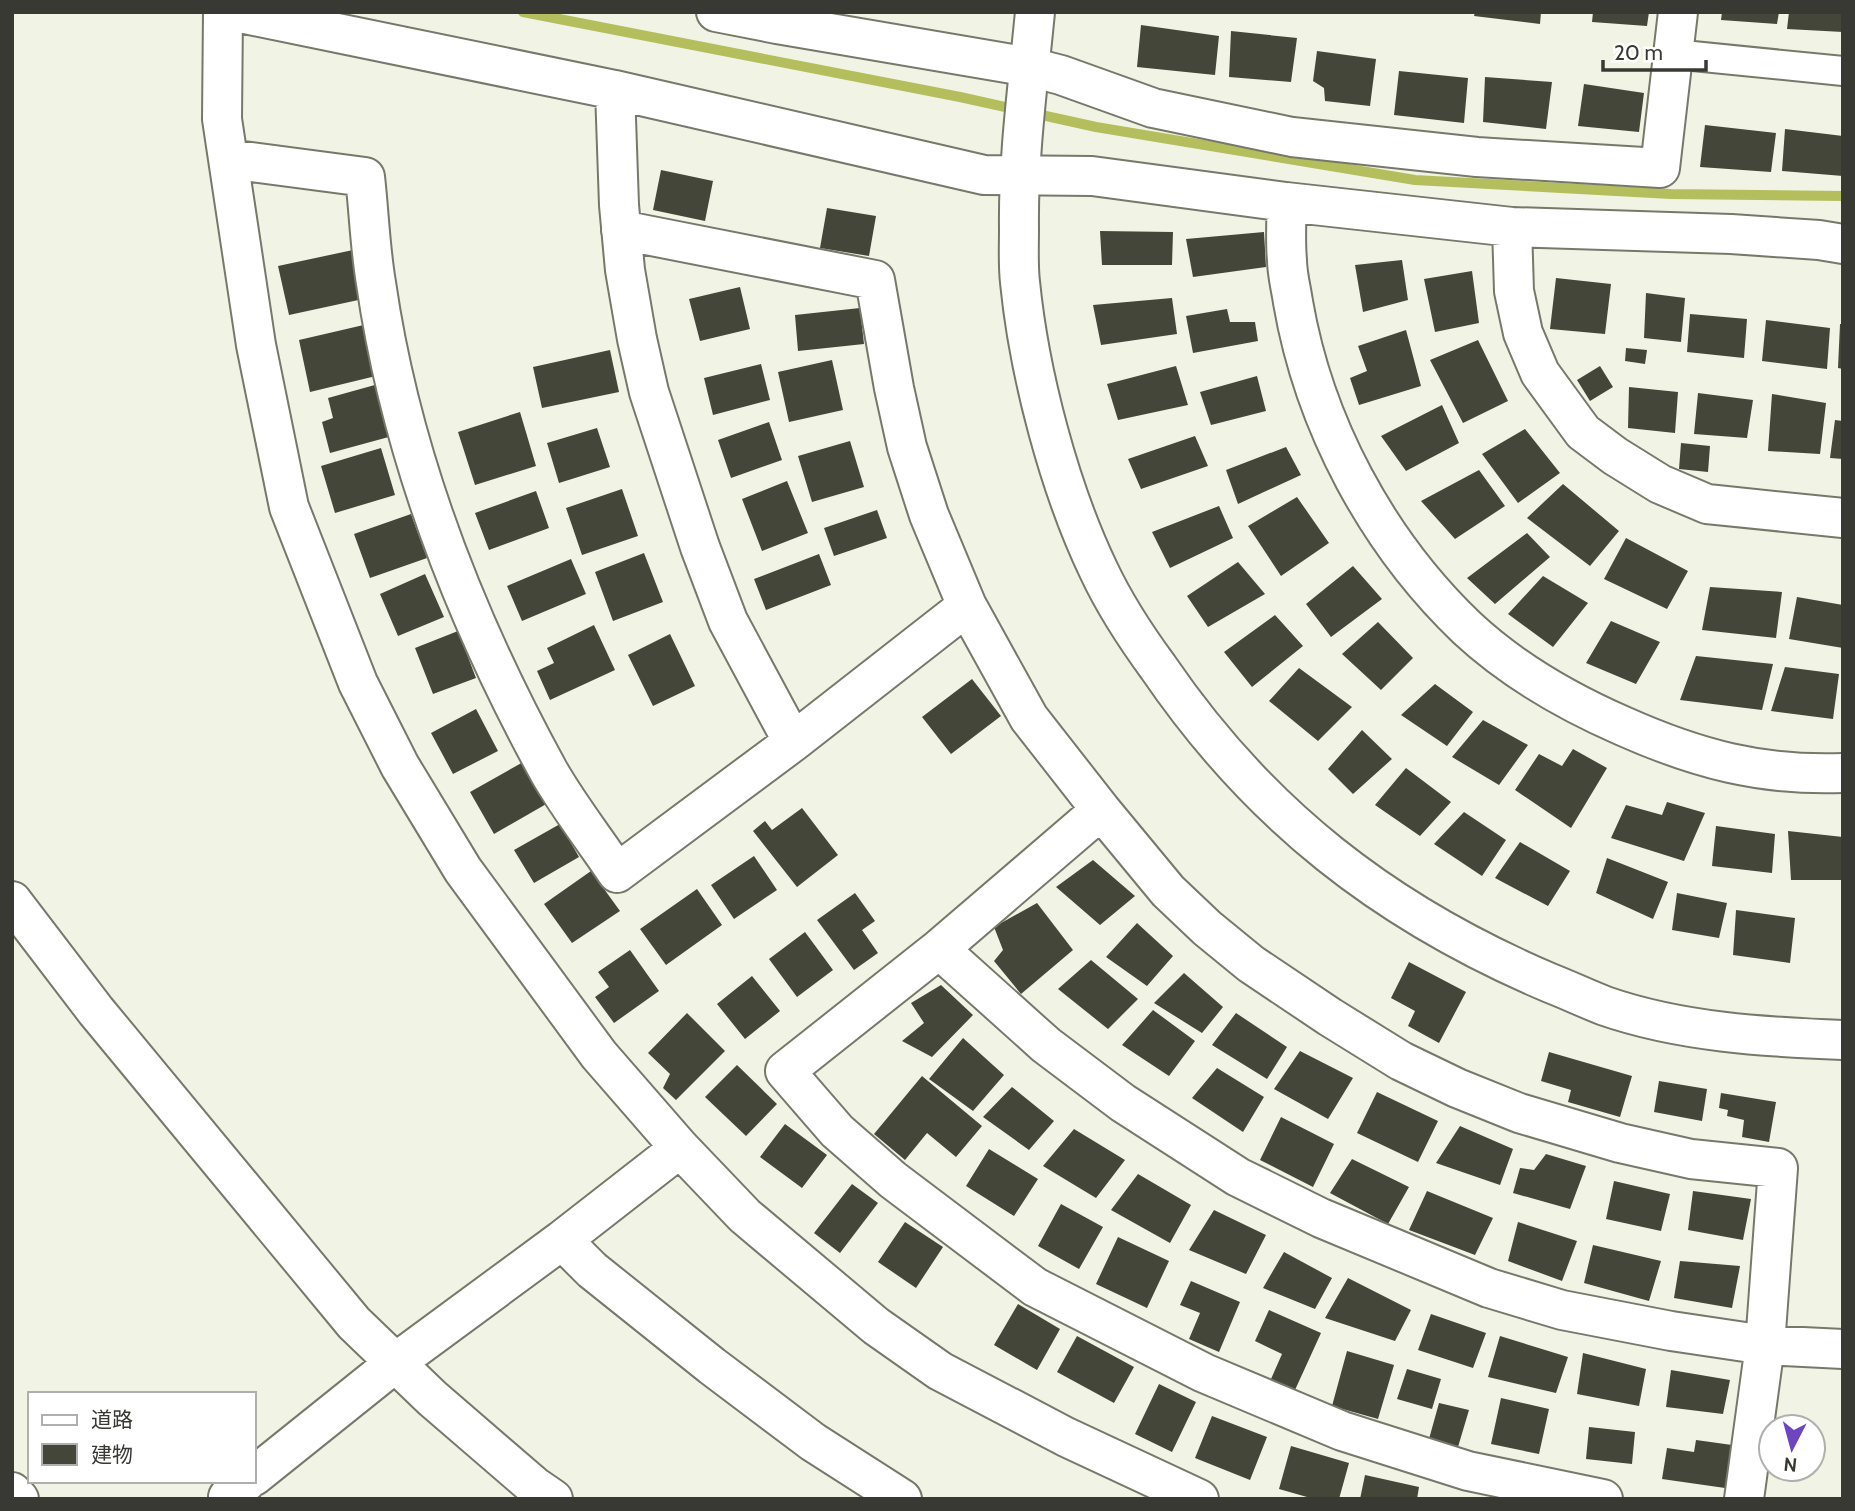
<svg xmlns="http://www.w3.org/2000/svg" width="1855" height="1511" viewBox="0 0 1855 1511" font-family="Cabin,'Noto Sans JP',sans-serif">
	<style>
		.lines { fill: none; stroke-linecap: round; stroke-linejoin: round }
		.stream { stroke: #b4be5d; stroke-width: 10 }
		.building { fill: #444639 }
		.pedestrian-casing { stroke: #76786a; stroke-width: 32 }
		.minor-casing { stroke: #76786a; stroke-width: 42 }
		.tertiary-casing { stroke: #76786a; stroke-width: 42 }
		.pedestrian { stroke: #fff; stroke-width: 28 }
		.minor { stroke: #fff; stroke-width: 38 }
		.tertiary { stroke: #fff; stroke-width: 38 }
	</style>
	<rect width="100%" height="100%" fill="#f1f4e4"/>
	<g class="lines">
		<path class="stream" d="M523,12L960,97L1096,127L1415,180L1671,194L1843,196"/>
	</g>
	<path class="building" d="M1475,12H1541L1540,24L1474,16Z
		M1593,12H1649L1647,26L1592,22Z
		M1722,12H1779L1777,24L1721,20Z
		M1789,12H1843V32L1787,29Z
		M1141,25L1219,36L1215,75L1137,67Z
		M1231,31L1297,38L1291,82L1229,77Z
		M1317,51L1376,59L1370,106L1325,101L1324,88L1313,81Z
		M1399,71L1468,78L1464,123L1394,115Z
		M1485,77L1552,82L1546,129L1483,122Z
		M1584,84L1644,93L1639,132L1578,126Z
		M1705,125L1776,133L1771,172L1700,167Z
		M1785,129L1843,136V176L1782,171Z
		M661,170L713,181L705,221L653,210Z
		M827,208L876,216L869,256L820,248Z
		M1100,231L1173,232L1172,265H1102Z
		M1264,232L1266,267L1193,277L1186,239Z
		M353,250L363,299L289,315L278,266Z
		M1402,260L1408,300L1363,312L1355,265Z
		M1472,271L1479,323L1435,332L1424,279Z
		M1556,278L1611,284L1605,334L1550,329Z
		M740,287L750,329L700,341L689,299Z
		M1646,293L1685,298L1681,342L1644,338Z
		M1172,298L1177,334L1101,345L1093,305Z
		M860,308L864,344L798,351L795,315Z
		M1227,309L1230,322H1255L1258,341L1193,353L1186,316Z
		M1690,314L1747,319L1744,358L1687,352Z
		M1766,320L1830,328L1827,369L1762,361Z
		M368,324L380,375L310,392L299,340Z
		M1840,324H1843V369L1838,368Z
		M1406,330L1421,386L1359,405L1350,378L1367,371L1358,346Z
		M1478,340L1508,401L1463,423L1430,360Z
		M1626,348L1647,350L1645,364L1625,361Z
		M610,350L619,392L542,408L533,367Z
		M832,360L843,410L789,422L778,372Z
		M761,364L770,400L713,415L704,378Z
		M1176,366L1188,405L1118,420L1107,384Z
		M1600,366L1613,387L1590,401L1577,380Z
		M1257,376L1266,411L1211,425L1200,392Z
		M382,383L396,435L330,453L322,422L333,418L328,398Z
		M1629,387L1678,392L1675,433L1628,428Z
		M1698,393L1753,400L1747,438L1694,434Z
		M1772,394L1826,403L1820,454L1768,451Z
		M1442,405L1459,443L1406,471L1381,436Z
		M520,412L536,466L475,485L458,432Z
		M1835,420L1843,421V459L1830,458Z
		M769,422L782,460L731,478L718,440Z
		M597,428L610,467L559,483L547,443Z
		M1525,429L1560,473L1518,503L1482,454Z
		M1195,436L1208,466L1141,489L1128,459Z
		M850,441L864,487L812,502L798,456Z
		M1681,443L1710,446L1708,472L1679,469Z
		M1286,447L1301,475L1238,504L1226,470Z
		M381,448L395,495L335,513L321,466Z
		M1479,470L1505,506L1455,539L1421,501Z
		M787,481L808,533L762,551L742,499Z
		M1563,484L1619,531L1590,566L1527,518Z
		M622,489L638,536L582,555L566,508Z
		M536,491L549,528L489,550L475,513Z
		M1297,497L1329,543L1281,576L1248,526Z
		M1219,506L1233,538L1170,568L1152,532Z
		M877,510L887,538L834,556L824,528Z
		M411,514L427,558L370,578L354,534Z
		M1527,533L1550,557L1495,604L1467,578Z
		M1626,538L1688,571L1667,609L1604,579Z
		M644,553L663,602L613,621L595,572Z
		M819,554L831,585L766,610L754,579Z
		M571,559L586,594L522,621L507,586Z
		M1238,562L1265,594L1208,627L1187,596Z
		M1353,566L1382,599L1331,637L1306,604Z
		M425,574L444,617L398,636L380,594Z
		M1543,576L1588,603L1553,647L1508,614Z
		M1710,587L1782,592L1776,638L1702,630Z
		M1797,597L1843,605V648L1789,639Z
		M1275,615L1303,646L1252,687L1224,652Z
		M1611,621L1660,642L1636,684L1586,663Z
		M1378,622L1413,658L1381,690L1342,654Z
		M594,625L615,670L550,700L537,671L554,663L547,648Z
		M458,631L476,678L433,694L415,648Z
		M670,634L695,686L653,706L628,655Z
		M1696,656L1773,664L1762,710L1680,700Z
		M1785,667L1839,674L1833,719L1771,711Z
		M1299,668L1352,707L1318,741L1269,701Z
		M972,679L1001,716L951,754L922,717Z
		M1435,684L1473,712L1447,746L1401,715Z
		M476,709L498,751L453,774L431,733Z
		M1483,720L1528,745L1499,785L1452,757Z
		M1362,730L1392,759L1353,794L1328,769Z
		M1573,749L1607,768L1571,828L1515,790L1539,754L1562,766Z
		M525,761L548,803L494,834L470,792Z
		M1406,768L1451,802L1420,836L1375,805Z
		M1667,802L1705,813L1684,861L1611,838L1626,805L1662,815Z
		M802,808L838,855L797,887L753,831L765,821L772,830Z
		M1464,812L1506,840L1482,876L1434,844Z
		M560,824L579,857L534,883L514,850Z
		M1716,826L1775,834L1772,873L1712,866Z
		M1788,831L1843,837V880H1791Z
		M1520,842L1570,871L1548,906L1495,878Z
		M754,856L777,890L734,919L711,885Z
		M1607,858L1668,882L1653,919L1596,893Z
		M1093,860L1135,896L1100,925L1056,887Z
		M591,871L620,911L572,943L544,904Z
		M697,889L722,925L666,965L640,929Z
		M855,893L875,921L862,930L878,953L854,970L817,920Z
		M1677,893L1727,903L1719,938L1672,930Z
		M1037,903L1073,950L1021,994L994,961L1003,950L994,927Z
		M1736,910L1795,918L1790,963L1733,955Z
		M1137,923L1173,956L1147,986L1106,957Z
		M805,932L833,970L797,997L769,959Z
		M630,950L659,991L614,1023L595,997L609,987L598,972Z
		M1091,960L1138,999L1108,1029L1058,989Z
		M1409,962L1466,992L1439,1043L1408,1026L1415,1011L1391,998Z
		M1184,973L1223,1007L1202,1033L1154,1003Z
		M752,976L780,1011L745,1039L717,1004Z
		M941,985L973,1015L932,1057L902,1041L924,1023L911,1003Z
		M1153,1010L1195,1041L1169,1076L1122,1045Z
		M687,1013L725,1051L676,1100L663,1088L670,1074L648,1053Z
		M1236,1013L1287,1047L1267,1079L1212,1045Z
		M963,1038L1004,1075L973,1111L929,1079Z
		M1300,1051L1353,1078L1328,1119L1274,1089Z
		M1549,1052L1632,1076L1620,1117L1568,1102L1571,1090L1541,1081Z
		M737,1065L777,1104L746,1136L705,1097Z
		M1217,1068L1264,1097L1243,1132L1192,1098Z
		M922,1076L982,1126L956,1157L927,1133L905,1160L874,1134Z
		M1659,1081L1707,1089L1702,1121L1654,1112Z
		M1012,1087L1054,1121L1029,1150L983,1117Z
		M1377,1092L1438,1121L1418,1162L1357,1133Z
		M1721,1093L1776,1102L1769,1142L1742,1137L1744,1120L1727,1116L1728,1110L1719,1108Z
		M1281,1117L1334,1144L1313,1187L1260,1160Z
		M785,1124L827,1155L802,1188L760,1157Z
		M1460,1126L1513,1149L1500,1185L1436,1163Z
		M1074,1129L1125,1160L1096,1198L1043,1166Z
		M989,1149L1038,1179L1014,1216L966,1186Z
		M1546,1154L1586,1166L1570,1209L1513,1193L1520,1168L1534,1170Z
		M1352,1159L1409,1187L1388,1224L1330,1193Z
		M1138,1174L1191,1205L1170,1243L1111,1210Z
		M1614,1181L1670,1194L1661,1231L1606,1219Z
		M852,1184L878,1203L840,1253L814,1233Z
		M1427,1191L1493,1218L1475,1255L1409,1230Z
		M1693,1191L1751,1199L1743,1240L1688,1230Z
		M1061,1204L1103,1227L1079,1269L1038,1246Z
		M1214,1210L1266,1235L1246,1274L1189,1250Z
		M905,1222L943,1247L916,1288L878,1262Z
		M1518,1222L1577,1241L1562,1281L1508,1261Z
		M1118,1237L1169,1261L1147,1308L1096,1284Z
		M1593,1245L1661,1261L1649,1301L1584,1283Z
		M1284,1252L1332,1278L1315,1309L1263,1288Z
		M1680,1261L1740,1266L1732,1308L1674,1298Z
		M1348,1278L1411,1310L1395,1341L1325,1318Z
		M1191,1281L1240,1302L1219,1352L1189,1339L1200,1313L1180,1305Z
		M1018,1304L1060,1329L1037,1370L994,1345Z
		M1269,1310L1321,1333L1295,1390L1271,1379L1282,1354L1255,1341Z
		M1431,1314L1486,1333L1473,1368L1418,1350Z
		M1077,1336L1134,1367L1114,1403L1057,1372Z
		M1500,1336L1568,1357L1556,1393L1488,1377Z
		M1347,1351L1394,1365L1378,1419L1332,1406Z
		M1583,1353L1646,1369L1639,1406L1577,1394Z
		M1407,1369L1441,1379L1432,1409L1397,1399Z
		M1671,1370L1730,1380L1723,1414L1666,1407Z
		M1159,1384L1196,1402L1172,1452L1135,1434Z
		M1501,1398L1549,1409L1539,1454L1491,1444Z
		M1439,1403L1469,1410L1458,1447L1429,1439Z
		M1212,1416L1267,1437L1250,1480L1195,1458Z
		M1589,1427L1635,1432L1632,1464L1586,1459Z
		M1696,1440L1732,1445L1725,1488L1662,1479L1667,1448L1694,1452Z
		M1291,1446L1349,1463L1339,1499H1314L1279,1489Z
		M1365,1475L1419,1487L1417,1499H1360Z"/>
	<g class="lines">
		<defs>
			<path id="pedestrian" d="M1673,54L1843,71"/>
			<path id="minor" d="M223,12L222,119L256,345L289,507L358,683L400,766L463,870L599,1055L680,1148L745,1216L876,1326L940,1371L1066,1437L1199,1499
				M235,12L615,90L984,175L1092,176L1286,202L1512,227L1731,234L1819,240L1843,244
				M716,12L777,24
				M778,12L777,24L1030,67L1061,75L1153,108L1292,137L1477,157L1660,168L1678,12
				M615,90L619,205L625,270L637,339L649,392L700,547L728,621L793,742
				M228,159L365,177C369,212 370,248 376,283C401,455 466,621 549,772C569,807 595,840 617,873L793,742L967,606
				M1286,202C1287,221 1285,241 1287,260C1287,274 1291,288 1293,302C1314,424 1377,542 1467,628C1511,669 1568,702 1623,726C1697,759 1761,776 1843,773
				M1512,227L1514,291L1523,333L1540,373L1583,432L1615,456L1660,484L1707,504L1843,518
				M621,230L875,280L894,388L907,447L929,515L967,606L1029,718L1101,810L1168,891L1207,928L1251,964L1330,1017L1401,1061L1457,1088L1519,1113L1620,1143L1691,1159L1778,1168L1765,1345L1744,1499
				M1101,810L939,949L785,1071L837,1131L893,1180L1035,1287L1204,1373L1342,1431L1468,1471L1603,1499
				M12,901L96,1011L354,1323L432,1398L534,1486L553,1499
				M939,949L1046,1045L1123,1103L1238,1177L1321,1218L1489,1288L1562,1310L1671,1331L1765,1345L1843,1349
				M562,1240L592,1270L712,1366L813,1442L902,1499
				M254,1476L395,1363L562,1240L680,1148
				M12,1492L19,1499
				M231,1499L228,1497L247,1481"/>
			<path id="tertiary" d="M1035,12C1028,85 1018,156 1019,229C1019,247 1018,265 1020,282C1029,373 1059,488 1099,571C1115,605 1136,637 1158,667C1259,815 1385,913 1550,983C1568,990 1587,999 1605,1006C1680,1032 1764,1037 1843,1040"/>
		</defs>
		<use href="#pedestrian" class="pedestrian-casing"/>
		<use href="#minor" class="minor-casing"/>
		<use href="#tertiary" class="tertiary-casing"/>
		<use href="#pedestrian" class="pedestrian"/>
		<use href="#minor" class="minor"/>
		<use href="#tertiary" class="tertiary"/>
	</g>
	<rect width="1855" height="1511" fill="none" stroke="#383933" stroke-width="28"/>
	<rect x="28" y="1392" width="228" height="91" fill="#ffffff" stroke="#afb0ad" stroke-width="2"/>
	<rect x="42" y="1415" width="35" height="10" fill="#ffffff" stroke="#afb0ad" stroke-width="2"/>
	<text x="91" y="1427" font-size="21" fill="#383933">道路</text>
	<rect x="42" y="1444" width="35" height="21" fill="#444639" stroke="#afb0ad" stroke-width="2"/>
	<text x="91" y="1462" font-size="21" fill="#383933">建物</text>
	<g transform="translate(1792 1448) rotate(186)"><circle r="33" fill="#ffffff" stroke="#afb0ad" stroke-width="2"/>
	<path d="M0-5L12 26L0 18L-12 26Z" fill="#6d45be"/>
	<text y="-10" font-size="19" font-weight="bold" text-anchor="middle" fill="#383933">N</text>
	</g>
	<path d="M1603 60v10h103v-10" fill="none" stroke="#383933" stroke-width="3.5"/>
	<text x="1614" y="60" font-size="21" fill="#383933" stroke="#ffffff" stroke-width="5" paint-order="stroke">20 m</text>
</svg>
